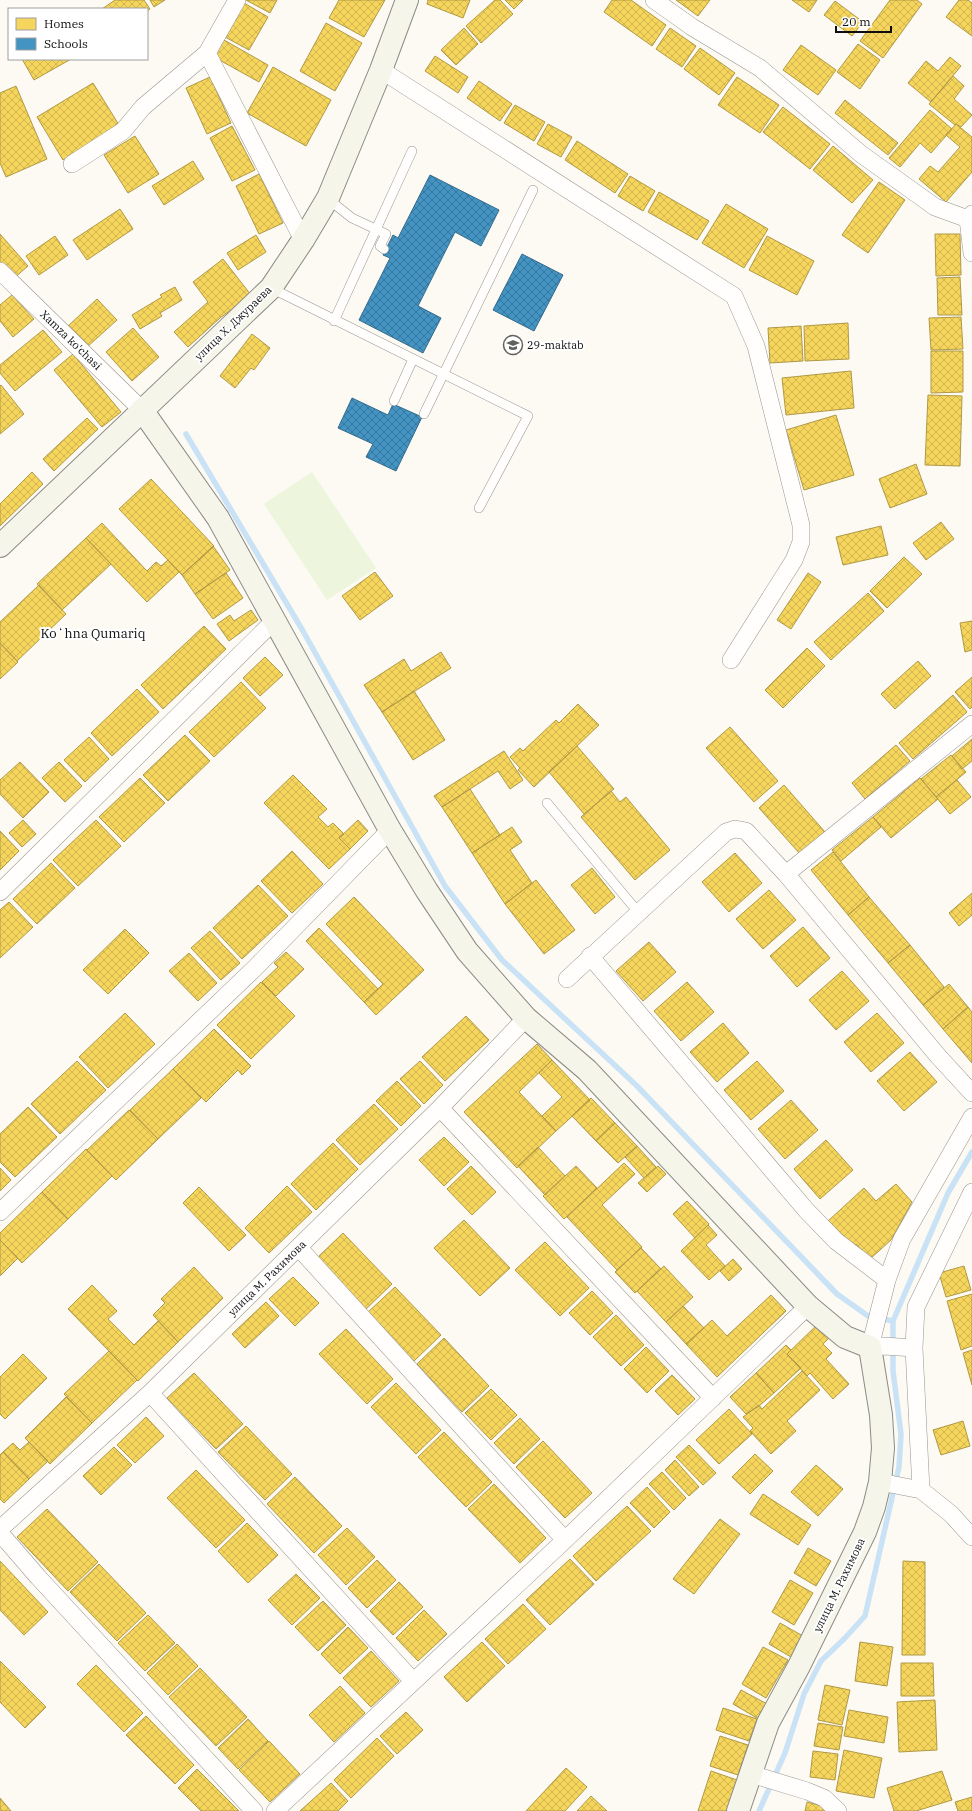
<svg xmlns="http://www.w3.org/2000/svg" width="972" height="1811" viewBox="0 0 972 1811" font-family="'IBM Plex Serif',serif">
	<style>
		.pitch { fill: #edf5dc }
		.homes { fill: url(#homes-cross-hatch); stroke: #b09945 }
		.schools { fill: url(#schools-cross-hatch); stroke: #336b8d }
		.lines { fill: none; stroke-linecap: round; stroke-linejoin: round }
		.stream { stroke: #c9e2f6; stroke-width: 5.5 }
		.lane-casing { stroke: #959491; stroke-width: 10 }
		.street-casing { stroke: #959491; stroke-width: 18 }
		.secondary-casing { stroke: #8c8b87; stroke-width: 24 }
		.lane { stroke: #fffefd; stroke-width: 9 }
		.street { stroke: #fffefd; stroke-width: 17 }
		.secondary { stroke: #f5f5ea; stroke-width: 22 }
		.labels { text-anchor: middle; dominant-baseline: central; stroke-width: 4; stroke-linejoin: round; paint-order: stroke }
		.street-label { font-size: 11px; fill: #0e0e0e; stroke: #fff }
		.poi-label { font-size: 11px; fill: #0e0e0e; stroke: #fff; text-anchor: start }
		.quarter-label { font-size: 13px; fill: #0e0e0e; stroke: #fff }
	</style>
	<defs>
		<pattern id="homes-cross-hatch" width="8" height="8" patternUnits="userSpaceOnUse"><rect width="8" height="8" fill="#f6d55c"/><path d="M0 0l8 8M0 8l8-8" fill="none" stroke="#d2b64f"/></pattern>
		<pattern id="schools-cross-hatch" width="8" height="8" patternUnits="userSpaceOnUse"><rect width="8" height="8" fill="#4393c3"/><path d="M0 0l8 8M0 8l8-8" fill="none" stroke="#36769d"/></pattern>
	</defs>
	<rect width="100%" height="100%" fill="#fcfaf2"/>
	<path class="pitch" d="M312,472L376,568L327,600L264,504Z"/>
	<path class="homes" d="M115,0H144L150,9L147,11V9H102Z
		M150,0H165L154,7Z
		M246,0H277L270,13Z
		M339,0H385L364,37L329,18Z
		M428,0H470L463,18L427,4Z
		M495,0H500L513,14L481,43L466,26Z
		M505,0H523L514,9Z
		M612,0H631L666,25L652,46L604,12Z
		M676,0H710L698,16Z
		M792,0H817L809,12Z
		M890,0H917L922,4L883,58L860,41Z
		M959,0H968L972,3V36L946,17Z
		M835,1L863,22L852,36L824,15Z
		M244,3L268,17L249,50L225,37Z
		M326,23L362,43L335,91L300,71Z
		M464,28L478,44L456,65L441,50Z
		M670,28L696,46L682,67L656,49Z
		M224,40L268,65L259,82L214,57Z
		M858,44L880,60L860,89L837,72Z
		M801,45L836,70L818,95L783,70Z
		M700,48L735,73L719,95L684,69Z
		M435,56L468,77L458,93L425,71Z
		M950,57L961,66L931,102L908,83L926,61L938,71Z
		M22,59H71L34,80Z
		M273,67L331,100L306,146L247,113Z
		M953,76L964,86L954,99L972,115L961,127L956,124L955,125L929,104Z
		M210,77L231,123L207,134L186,88Z
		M737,77L779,105L760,133L718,105Z
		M479,81L512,104L500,121L467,98Z
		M93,83L119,125L63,160L37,117Z
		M16,86L47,159L6,177L0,163V93Z
		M845,100L898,143L888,155L835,113Z
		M515,105L545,122L534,141L504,123Z
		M783,107L830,144L810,169L763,132Z
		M930,110L952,129L931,153L920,143L900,167L889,158Z
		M548,124L572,137L561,157L537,144Z
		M956,124L972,137V172L946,202L919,179L930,166L938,172L960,147L946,135Z
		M232,126L255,170L232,181L210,138Z
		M135,136L159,174L128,193L104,155Z
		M577,141L628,174L615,193L565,160Z
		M833,146L873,180L852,203L813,170Z
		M193,161L204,179L164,205L152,186Z
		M259,174L283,223L259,234L236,186Z
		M630,176L655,191L643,211L618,196Z
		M879,182L905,200L868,253L842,235Z
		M659,192L709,221L697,240L648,212Z
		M726,204L768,229L744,268L702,243Z
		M120,209L133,229L87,260L73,240Z
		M0,234L28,266L13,279L0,264Z
		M935,234H960L961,275L936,276Z
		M256,235L266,252L238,270L227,253Z
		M55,236L68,255L39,275L26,256Z
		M767,236L814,261L797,295L749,270Z
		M223,259L251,295L220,318L188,347L174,332L208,302L193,282Z
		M960,277L962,315H938L937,278Z
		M175,287L182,300L160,313L162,316L140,329L132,315L162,297L160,295Z
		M12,295L34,319L13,337L0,321V305Z
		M97,299L117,320L86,348L67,327Z
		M961,317L963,349L931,350L929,318Z
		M848,323L849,359L805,361L804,326Z
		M801,326L803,361L770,363L768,328Z
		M133,328L159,357L132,381L106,352Z
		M43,330L62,352L15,391L0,373V365Z
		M252,334L270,348L254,370L251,368L235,388L220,376Z
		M931,351H963V392L931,393Z
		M73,354L121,412L102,427L54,370Z
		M851,371L854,408L786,415L782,378Z
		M1,385L24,414L0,434V386Z
		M928,395L962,396L960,466L925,465Z
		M836,415L854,475L804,490L786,430Z
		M87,418L98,429L54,471L43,459Z
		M916,464L927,494L890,508L879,479Z
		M32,472L43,484L0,526V504Z
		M151,479L214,546L182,575L119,509Z
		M941,522L954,539L926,560L913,543Z
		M102,523L147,571L156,562L161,566L168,560L179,572L147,602L86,538Z
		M881,526L888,555L843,565L836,537Z
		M86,538L111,564L62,610L37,584Z
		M213,546L230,570L195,594L182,575Z
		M904,557L922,574L887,608L870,591Z
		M375,572L393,596L360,620L342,596Z
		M226,573L243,598L213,619L195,594Z
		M808,573L821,582L791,629L777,620Z
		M39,585L66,614L17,661L0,643V622Z
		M868,593L884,611L831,660L814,642Z
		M251,610L258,620L229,641L217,624L230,615L234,621Z
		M972,621V650L965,652L960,623Z
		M204,626L226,649L163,709L141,685Z
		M0,643L18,662L0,679Z
		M807,648L825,666L783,708L765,690Z
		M441,652L451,668L382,712L364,685L404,659L411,671Z
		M265,657L283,675L260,696L243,678Z
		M918,661L931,676L895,709L881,694Z
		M972,677V707L970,709L955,692Z
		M241,682L266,708L214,757L189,732Z
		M137,689L159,712L112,756L91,733Z
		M414,691L445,740L413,760L382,712Z
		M953,695L967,712L913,759L899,743Z
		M578,704L599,725L534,787L518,770L520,768L510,757L520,748L523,751L556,720L559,723Z
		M730,727L778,781L754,802L706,748Z
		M185,735L210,761L168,801L143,775Z
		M89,737L109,759L85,782L64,760Z
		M972,739V761L962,769L952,756Z
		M896,745L910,761L865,799L852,783Z
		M577,746L614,789L584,814L549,772Z
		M504,751L523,780L510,789L498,771L442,807L434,796Z
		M951,755L966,772L936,797L921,779Z
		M20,762L49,792L23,818L0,794V780Z
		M59,762L82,786L65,802L42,778Z
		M293,775L327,809L318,817L328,827L333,823L344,834L339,838L350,849L329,869L264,803Z
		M140,778L165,803L124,842L99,817Z
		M920,778L938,799L891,838L873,817Z
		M957,780L971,797L950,814L936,797Z
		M784,785L825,832L800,854L759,808Z
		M470,789L500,835L472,853L442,807Z
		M611,791L620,802L626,797L670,850L635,880L581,817Z
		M873,817L881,827L841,861L832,850Z
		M23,820L36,834L22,847L9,833Z
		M96,820L121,846L78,886L53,860Z
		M358,820L368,831L350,849L339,838Z
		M512,827L522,842L510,850L532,883L505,904L472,853Z
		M0,831L19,851L0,870Z
		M292,851L323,884L292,913L261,881Z
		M833,852L869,897L848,915L811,870Z
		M735,853L762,883L729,912L702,882Z
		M51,863L75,888L37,924L13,899Z
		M592,868L615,897L595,914L571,885Z
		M536,880L575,930L544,954L505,904Z
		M258,885L288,916L242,959L213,928Z
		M769,890L796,920L763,949L736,919Z
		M972,893V915L959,926L949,913Z
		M354,897L424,970L376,1015L364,1002L383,984L326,924Z
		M869,897L910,945L888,963L848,915Z
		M9,902L33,927L0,958V910Z
		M803,927L830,958L797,987L770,956Z
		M319,928L378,989L364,1002L306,941Z
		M125,929L149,953L108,994L83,970Z
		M210,931L240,963L221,980L191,948Z
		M649,942L676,972L643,1001L616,971Z
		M910,945L944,987L923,1005L888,963Z
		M286,952L304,969L276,996L262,982L278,967L274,963Z
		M189,953L217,983L198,1001L169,971Z
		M842,971L869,1001L836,1030L809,1000Z
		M261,982L295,1016L251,1059L217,1025Z
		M687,982L714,1012L681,1041L654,1011Z
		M949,984L968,1007L943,1029L923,1005Z
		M968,1007L972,1012V1063L943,1029Z
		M125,1013L155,1044L108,1088L79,1057Z
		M877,1013L904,1043L871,1072L844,1042Z
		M466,1016L489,1040L445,1081L422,1057Z
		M723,1023L749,1053L717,1082L690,1052Z
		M214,1029L251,1066L242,1075L238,1070L206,1102L173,1069Z
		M537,1044L552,1060L519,1092L556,1131L517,1168L464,1112Z
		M910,1052L937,1082L904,1111L877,1081Z
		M552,1060L590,1100L556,1131L542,1116L562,1097L539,1073Z
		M77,1061L106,1090L60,1134L31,1104Z
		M420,1061L443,1085L424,1104L400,1079Z
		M757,1061L784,1091L751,1120L724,1090Z
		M173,1069L201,1098L158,1139L130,1110Z
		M397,1081L421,1106L401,1126L376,1101Z
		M591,1098L615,1123L596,1141L572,1116Z
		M791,1100L818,1130L785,1159L758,1129Z
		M374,1104L398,1129L360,1165L336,1140Z
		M28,1107L57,1137L15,1177L0,1162V1134Z
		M129,1110L158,1139L116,1180L87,1150Z
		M615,1123L637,1146L618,1163L596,1141Z
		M444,1137L469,1162L444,1186L419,1160Z
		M826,1140L853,1170L820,1199L794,1169Z
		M333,1143L358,1169L316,1210L291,1184Z
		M637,1146L656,1167L644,1178L625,1157Z
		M538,1147L565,1176L545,1195L518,1166Z
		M86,1149L112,1176L68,1219L42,1192Z
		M624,1163L635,1174L602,1205L642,1247L617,1270L567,1217Z
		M471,1166L496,1192L472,1215L447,1189Z
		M576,1166L597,1188L564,1219L543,1196Z
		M658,1166L666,1174L647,1192L638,1183Z
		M0,1168L11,1180L0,1191Z
		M896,1184L912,1202L891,1240L870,1259L856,1244L852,1248L828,1221L864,1188L876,1201Z
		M287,1186L312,1212L269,1253L245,1228Z
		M199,1187L246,1235L229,1251L183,1203Z
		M42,1192L68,1219L22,1263L0,1240V1233Z
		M687,1201L709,1224L695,1238L673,1214Z
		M464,1220L510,1268L480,1296L434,1248Z
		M708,1225L717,1235L706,1245L725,1266L709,1280L681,1251Z
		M343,1233L392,1284L365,1310L316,1259Z
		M0,1240L18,1258L0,1276Z
		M545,1242L589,1288L560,1316L515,1270Z
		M641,1248L661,1269L635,1293L615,1272Z
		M733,1259L742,1269L729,1281L720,1271Z
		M664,1266L693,1297L666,1322L637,1291Z
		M964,1266L971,1290L946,1297L939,1273Z
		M194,1267L223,1298L178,1342L153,1315L165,1303L161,1299Z
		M293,1277L319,1303L295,1326L269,1299Z
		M92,1285L117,1311L108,1319L134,1345L158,1321L178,1342L138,1381L68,1309Z
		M395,1287L441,1335L414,1361L367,1313Z
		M592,1291L613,1313L590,1335L569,1313Z
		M972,1294V1346L961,1350L947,1301Z
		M771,1295L786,1311L717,1377L686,1344L712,1320L727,1336Z
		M266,1302L279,1316L245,1348L232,1334Z
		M683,1306L704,1328L686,1344L666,1322Z
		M616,1315L644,1345L621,1366L593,1337Z
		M819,1323L831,1336L823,1344L832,1353L826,1359L849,1384L833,1399L810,1373L807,1376L787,1354Z
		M346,1329L393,1379L367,1404L319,1354Z
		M444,1338L489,1386L462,1412L417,1364Z
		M786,1345L791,1350L787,1354L801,1368L774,1393L756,1373Z
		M646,1347L669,1371L647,1393L624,1369Z
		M972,1350V1385L963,1353Z
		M109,1351L137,1380L92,1423L64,1394Z
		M23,1354L47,1378L5,1419L0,1414V1377Z
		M802,1371L820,1390L787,1421L796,1431L771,1454L750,1431L753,1428L743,1417L759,1405L762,1409Z
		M194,1373L243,1424L216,1449L167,1398Z
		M756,1373L774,1393L759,1406L746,1414L730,1397Z
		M672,1375L695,1399L678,1415L655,1391Z
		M396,1383L441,1430L416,1454L371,1407Z
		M491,1389L517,1415L491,1440L465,1413Z
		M66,1397L92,1423L50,1464L25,1438Z
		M729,1409L752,1434L719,1464L696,1440Z
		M146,1417L164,1436L135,1463L117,1445Z
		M520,1418L540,1439L514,1464L494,1443Z
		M963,1421L970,1446L941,1455L933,1430Z
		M246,1426L292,1474L265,1500L218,1452Z
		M444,1432L492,1482L466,1507L418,1457Z
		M543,1441L592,1493L565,1518L516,1467Z
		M29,1442L48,1461L29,1479L3,1452L13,1443L20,1450Z
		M689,1445L716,1473L703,1485L676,1457Z
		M114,1447L132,1465L101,1495L83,1476Z
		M3,1452L29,1479L4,1503L0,1499V1455Z
		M755,1454L773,1471L750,1494L732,1477Z
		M675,1460L699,1487L689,1496L665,1470Z
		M816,1465L843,1489L818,1516L791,1492Z
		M196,1470L245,1520L216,1548L167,1498Z
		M662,1472L686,1498L674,1510L649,1484Z
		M295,1477L342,1526L314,1553L267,1504Z
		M494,1484L546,1538L520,1563L468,1509Z
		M647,1487L670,1512L654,1528L630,1503Z
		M763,1494L811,1525L798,1545L750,1514Z
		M627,1506L651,1531L596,1581L573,1556Z
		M47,1509L98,1562L68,1591L17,1537Z
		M720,1519L740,1534L694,1594L673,1579Z
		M247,1523L278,1555L248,1583L218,1551Z
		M347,1528L375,1557L346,1585L318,1555Z
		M808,1548L831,1561L816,1586L794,1573Z
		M570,1559L594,1584L550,1625L526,1600Z
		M377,1560L396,1580L367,1608L348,1588Z
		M0,1561L48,1612L24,1635L0,1610Z
		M903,1561L925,1562V1655H902Z
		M99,1564L146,1613L117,1641L70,1592Z
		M296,1574L320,1598L292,1625L268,1600Z
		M790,1580L813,1593L794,1625L772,1612Z
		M399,1582L423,1607L393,1635L370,1611Z
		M323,1601L346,1625L318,1651L295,1627Z
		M523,1604L546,1629L508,1664L485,1639Z
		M424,1610L447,1634L418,1661L396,1638Z
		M148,1615L175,1643L145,1671L118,1643Z
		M780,1623L803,1636L791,1657L769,1644Z
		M348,1627L368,1648L340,1674L321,1654Z
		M482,1642L505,1666L467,1702L444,1677Z
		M860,1642L893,1647L887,1686L855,1681Z
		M177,1644L198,1666L168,1695L147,1673Z
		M763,1647L788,1660L766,1698L742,1684Z
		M371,1651L399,1681L371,1707L343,1678Z
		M0,1661L46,1707L25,1728L0,1702Z
		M901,1663H933L934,1696H901Z
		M96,1665L143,1713L124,1732L77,1684Z
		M200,1668L247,1717L216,1746L169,1697Z
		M825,1685L850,1690L842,1725L818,1720Z
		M340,1686L365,1713L334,1742L309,1715Z
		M741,1690L771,1706L762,1721L733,1704Z
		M935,1700L937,1750L899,1752L897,1702Z
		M723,1708L757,1719L749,1741L716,1730Z
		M849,1710L888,1717L884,1743L844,1736Z
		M406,1712L423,1730L397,1754L380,1736Z
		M146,1716L194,1765L175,1784L126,1735Z
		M248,1719L268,1741L238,1769L218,1748Z
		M818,1723L843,1727L839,1750L814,1746Z
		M720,1736L748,1745L738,1775L710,1766Z
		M377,1738L394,1756L351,1798L334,1780Z
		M269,1741L300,1774L270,1802L239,1770Z
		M844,1750L882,1758L874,1798L836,1791Z
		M813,1751L838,1754L835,1780L810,1777Z
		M566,1768L587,1787L565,1811H526Z
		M197,1769L239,1811H201L178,1788Z
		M711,1771L737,1780L727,1811H698Z
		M942,1771L952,1800L916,1811H894L887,1788Z
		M331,1783L348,1801L338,1811H300Z
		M591,1796L607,1811H577Z
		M972,1797V1811H958L955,1802Z
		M0,1798L11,1811H0Z
		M807,1802L826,1807L825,1811H805Z"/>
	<path class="schools" d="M430,175L499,210L481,246L455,232L418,306L441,318L423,353L359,320L390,258L383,255L393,235L398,238Z
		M522,254L563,275L534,331L493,310Z
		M352,398L388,415L393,404L422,417L396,471L366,457L373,444L338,428Z"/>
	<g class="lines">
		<path class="stream" d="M186,434L303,631L445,886L502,960L636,1085L837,1294L868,1316L893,1321
			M759,1811L785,1753L804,1694L821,1661L844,1639L865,1616L899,1467L901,1434L893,1371V1321L948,1193L972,1152"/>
		<defs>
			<path id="lane" d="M328,199L352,218L386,234L380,246L384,249
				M271,288L528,416L479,508
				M334,321L412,151
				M394,401L413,359
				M424,414L533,190
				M547,803L638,912"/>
			<path id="street" d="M654,0L692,27L760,68L861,154L935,207L968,219
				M207,53L303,240
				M381,70L734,296L756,346L801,525V542L794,560L731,660
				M72,164L123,131L143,107L207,53L237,0
				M972,214L968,219L972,253
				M0,271L142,410
				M786,874L972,724
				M0,892L274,621
				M590,956L806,1210L836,1241L887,1280
				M567,979L726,832L735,829L746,831L786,874L938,1056L972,1093
				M440,1108L713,1398
				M972,1192L916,1307L914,1348L921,1490L951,1514L972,1537
				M0,1212L255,968L390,830
				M299,1248L565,1540
				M914,1348L884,1346L870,1347L887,1280L902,1239L972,1117
				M150,1393L413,1681
				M880,1482L921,1490
				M0,1529L150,1393L440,1108L526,1018
				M0,1533L38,1577L254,1811
				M751,1774L807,1791L824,1798L838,1811
				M275,1811L565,1540L808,1306"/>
			<path id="secondary" d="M142,410L218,518L390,830L427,891L467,951L526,1018L587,1070L808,1306L845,1337L870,1347L881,1415L883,1448L880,1482L874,1507L865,1532L799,1666L768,1723L738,1811
				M0,546L271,288L303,240L328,198L381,70L407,0"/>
		</defs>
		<use href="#lane" class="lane-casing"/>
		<use href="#street" class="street-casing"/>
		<use href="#secondary" class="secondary-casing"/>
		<use href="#lane" class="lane"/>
		<use href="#street" class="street"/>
		<use href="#secondary" class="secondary"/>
	</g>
	<defs>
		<symbol id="school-ring" viewBox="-11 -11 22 22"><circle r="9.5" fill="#fff" stroke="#61615e" stroke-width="1.5"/><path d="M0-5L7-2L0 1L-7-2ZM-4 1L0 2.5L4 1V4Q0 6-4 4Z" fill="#61615e"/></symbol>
	</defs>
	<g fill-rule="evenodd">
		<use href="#school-ring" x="502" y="334" width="22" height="22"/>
	</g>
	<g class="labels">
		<g class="street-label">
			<text transform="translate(233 323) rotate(-44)">улица Х. Джураева</text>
			<text transform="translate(71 340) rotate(44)">Xamza ko'chasi</text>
			<text transform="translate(267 1278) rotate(-44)">улица М. Рахимова</text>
			<text transform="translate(839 1585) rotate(-64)">улица М. Рахимова</text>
		</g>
		<g class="poi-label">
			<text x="527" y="345">29-maktab</text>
		</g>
		<g class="quarter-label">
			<text x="93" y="633">Koʻhna Qumariq</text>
		</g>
	</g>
	<rect x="8" y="8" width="140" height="52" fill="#ffffff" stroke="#9f9f9f"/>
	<rect x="16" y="18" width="20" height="12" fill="#f6d55c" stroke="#9f9f9f"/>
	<text x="44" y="28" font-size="12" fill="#0e0e0e">Homes</text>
	<rect x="16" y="38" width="20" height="12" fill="#4393c3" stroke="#9f9f9f"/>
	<text x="44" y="48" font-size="12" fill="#0e0e0e">Schools</text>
	<path d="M836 26v6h55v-6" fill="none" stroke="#0e0e0e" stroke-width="2"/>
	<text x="842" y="26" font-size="12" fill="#0e0e0e" stroke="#ffffff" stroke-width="3" paint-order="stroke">20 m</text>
</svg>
